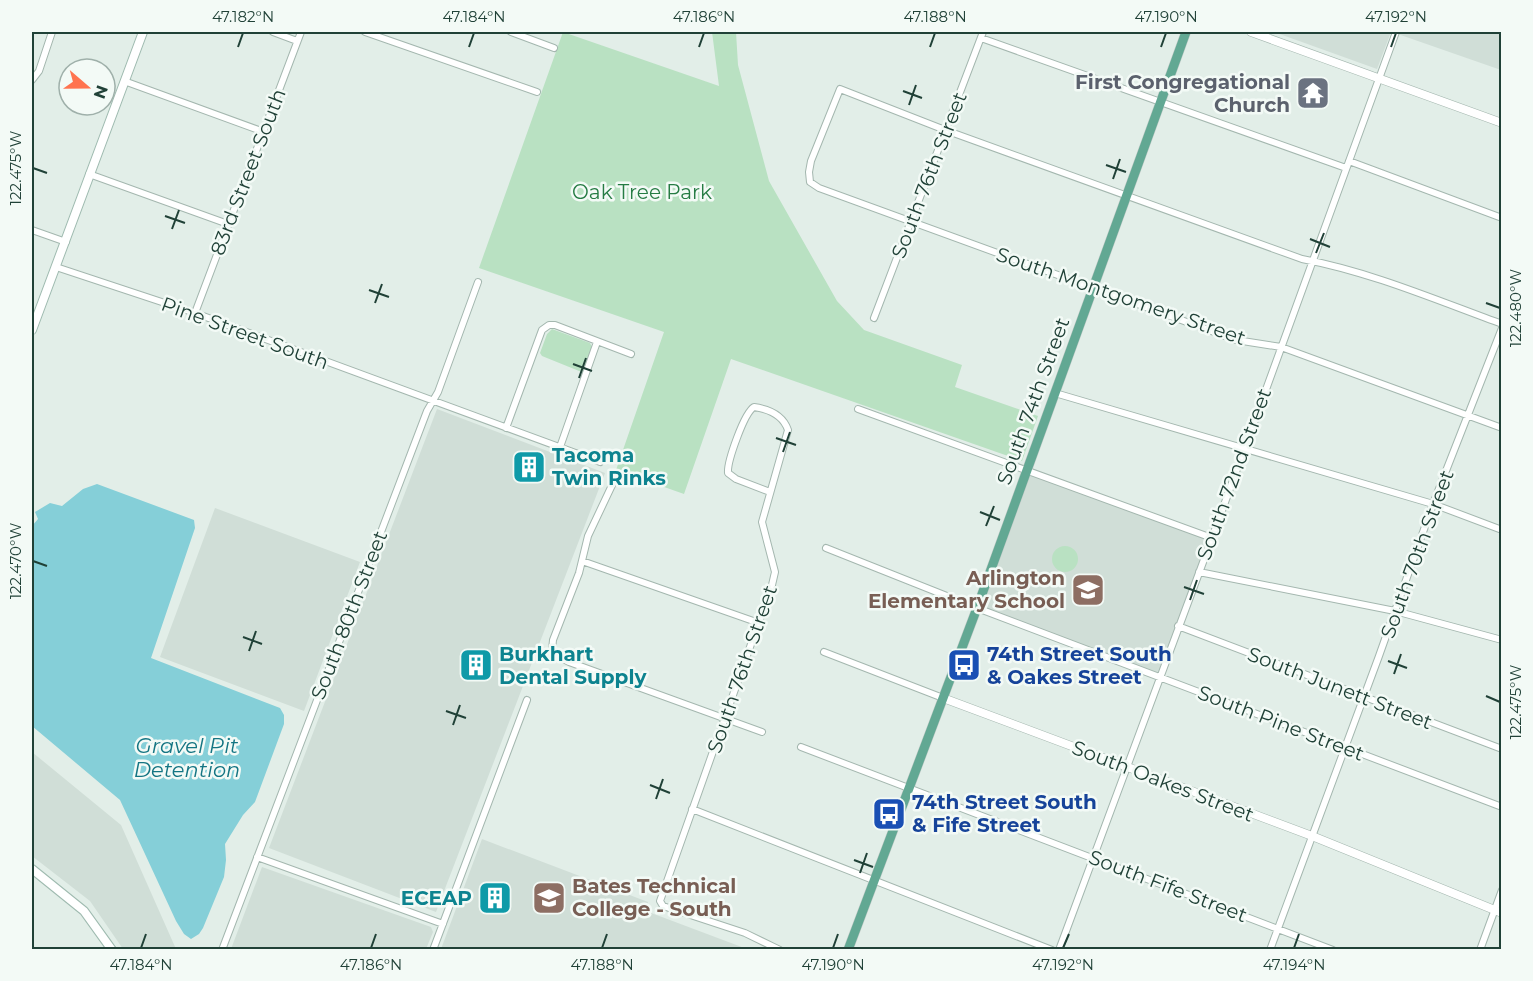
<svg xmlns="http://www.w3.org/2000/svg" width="1533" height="981" viewBox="0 0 1533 981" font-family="Montserrat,sans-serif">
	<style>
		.built { fill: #d0ded7 }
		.green { fill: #b9e1c2 }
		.water { fill: #85cfd8 }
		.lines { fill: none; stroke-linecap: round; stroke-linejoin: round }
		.minor-casing { stroke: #a4b7af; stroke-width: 8 }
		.tertiary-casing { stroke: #a4b7af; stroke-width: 9 }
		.secondary-casing { stroke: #9fbbb0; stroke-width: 10 }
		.primary-casing { stroke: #c1cac7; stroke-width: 10 }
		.minor { stroke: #fff; stroke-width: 6 }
		.tertiary { stroke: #fff; stroke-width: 8 }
		.secondary { stroke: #fff; stroke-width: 8 }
		.primary { stroke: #62a893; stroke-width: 9 }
		.ticks { fill: none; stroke: #204137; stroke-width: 2 }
		.labels { text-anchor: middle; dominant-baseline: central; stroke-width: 5; stroke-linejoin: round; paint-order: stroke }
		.worship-label { font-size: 20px; font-weight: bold; fill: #5b616d; stroke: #f3faf6; text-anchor: end }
		.street-label { font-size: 20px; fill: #204137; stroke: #f3faf6 }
		.park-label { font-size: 20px; fill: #267c44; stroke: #f3faf6 }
		.culture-label { font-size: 20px; font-weight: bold; fill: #0d838f; stroke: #f3faf6; text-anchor: start }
		.education-label { font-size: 20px; font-weight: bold; fill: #785e54; stroke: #f3faf6; text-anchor: end }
		.transit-label { font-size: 20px; font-weight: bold; fill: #164399; stroke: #f3faf6; text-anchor: start }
		.water-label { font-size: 21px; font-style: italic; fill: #147583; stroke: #f3faf6 }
		.neatline { fill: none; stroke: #204137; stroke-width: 2 }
		.ticks-label { font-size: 15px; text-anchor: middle; fill: #204137 }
	</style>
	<rect width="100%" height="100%" fill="#e2eee8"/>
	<path class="built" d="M1274,32H1391L1377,69Z
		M1392,32H1501V70Z
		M437,409L605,473L436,912L269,848Z
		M1027,471L1212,538L1159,677L977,608Z
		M215,508L360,562L304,711L160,657Z
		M32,752L121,825L176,949H123L90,901L32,856Z
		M482,839L648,902L646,911L747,949H441Z
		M262,867L431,927L433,932L426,949H231Z"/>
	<path class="green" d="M563,32L719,86L712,32H736L738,65L769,181L837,301L864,330L962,365L955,387L1038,416L1022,461L731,359L684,494L616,470L664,332L479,268Z
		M552,329L590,343L592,347L584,373L542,356L540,353L547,334Z
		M1052 559a13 13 0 1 1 26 0a13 13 0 1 1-26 0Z"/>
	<path class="water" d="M97,484L194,520L195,528L151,658L280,708L284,715V724L255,802L243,815L225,844L226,860L224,877L203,928L199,934L191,939L184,934L176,921L120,800L32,726V526L38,519L35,512L50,503L62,506L83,489Z"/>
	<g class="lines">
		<defs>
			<path id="minor" d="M273,32L297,41
				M365,32L537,92
				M511,32L554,48
				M981,38L1346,168
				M32,80L39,71L52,32
				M124,81L264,132
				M1349,161L1502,218
				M89,174L228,224
				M32,230L66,242
				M56,267L195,313L600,462
				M195,313L301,32
				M874,318L983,32
				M1502,324C1436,300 1371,272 1302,259L945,130L840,89L811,161L809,172L810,182L819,188L1236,340L1281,347L1502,428
				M1055,393L1433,504L1502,530
				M858,409L1212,538
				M506,428L542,330L549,325H555L631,354
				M560,447L597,342
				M614,481L588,536L579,573L553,640L552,650L557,656L569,662L762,732
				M770,492L736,479L728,473C727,462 744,413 754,407C768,409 783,415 788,430L762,522L775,572L772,585L660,901L663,906L745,933L780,950
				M826,548L977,608L1502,807
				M582,561L759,623
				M1199,572L1395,611L1502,640
				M1178,626L1502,749
				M824,652L943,698
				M801,747L1333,950
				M692,809L1052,950
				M257,857L443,924
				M222,950L427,411L438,392L478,282
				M433,950L527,700
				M1059,950L1212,538L1396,32
				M1270,950L1379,656L1433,504L1502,328
				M1480,950L1502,890"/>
			<path id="tertiary" d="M1251,32L1502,123
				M943,698L1312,836L1502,913"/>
			<path id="secondary" d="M32,330L143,32
				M32,869L84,911L112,950"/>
			<path id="primary" d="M848,950L977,608L1186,32"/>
		</defs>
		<use href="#minor" class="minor-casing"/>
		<use href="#tertiary" class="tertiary-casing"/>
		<use href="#secondary" class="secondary-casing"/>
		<use href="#primary" class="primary-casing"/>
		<use href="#minor" class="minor"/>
		<use href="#tertiary" class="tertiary"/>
		<use href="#secondary" class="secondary"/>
		<use href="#primary" class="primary"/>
	</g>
	<path class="ticks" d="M238,47L243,33M469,47L474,33M699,47L704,33M930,47L935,33M1161,47L1166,33M1391,47L1396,33M903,91L922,98M909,105L916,85M1106,165L1126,172M33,168L47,173M1113,179L1120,159M165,216L185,223M172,229L179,210M1310,239L1330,247M1316,253L1324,233M369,290L389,297M375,303L382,284M1486,303L1500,308M573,364L592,371M579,378L586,358M776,438L796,445M783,452L790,432M980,512L1000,520M986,526L994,506M33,561L47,566M1184,587L1204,594M1190,600L1197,580M243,637L262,644M249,651L256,631M1388,661L1407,668M1394,674L1401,654M1486,696L1500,702M446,711L466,718M453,725L460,705M650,785L670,793M656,799L663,779M854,860L873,867M860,873L867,853M141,948L146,934M371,948L376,934M602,948L607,934M833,948L838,934M1063,948L1069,934M1294,948L1299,934"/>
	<defs>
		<symbol id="temple-square" viewBox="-11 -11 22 22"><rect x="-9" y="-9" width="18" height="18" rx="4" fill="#6b7280" stroke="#f3faf6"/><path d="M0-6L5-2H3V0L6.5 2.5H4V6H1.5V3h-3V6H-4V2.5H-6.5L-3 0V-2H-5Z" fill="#fff"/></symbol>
		<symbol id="building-square" viewBox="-11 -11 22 22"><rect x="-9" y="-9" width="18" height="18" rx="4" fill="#0f9aa8" stroke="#f3faf6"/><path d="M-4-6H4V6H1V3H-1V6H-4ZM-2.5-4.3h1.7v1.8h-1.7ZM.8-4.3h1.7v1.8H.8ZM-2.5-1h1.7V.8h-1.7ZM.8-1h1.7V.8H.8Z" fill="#fff"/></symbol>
		<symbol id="school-square" viewBox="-11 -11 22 22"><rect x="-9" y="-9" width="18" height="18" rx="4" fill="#8d6e63" stroke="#f3faf6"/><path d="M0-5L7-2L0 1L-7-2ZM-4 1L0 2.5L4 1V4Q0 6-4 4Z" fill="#fff"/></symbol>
		<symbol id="bus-square" viewBox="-11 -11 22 22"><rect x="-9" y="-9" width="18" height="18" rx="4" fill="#1a4fb4" stroke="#f3faf6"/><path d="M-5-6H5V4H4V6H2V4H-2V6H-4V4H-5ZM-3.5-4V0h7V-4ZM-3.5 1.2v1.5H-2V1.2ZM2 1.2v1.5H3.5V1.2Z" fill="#fff"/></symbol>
		<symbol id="university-square" viewBox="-11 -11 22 22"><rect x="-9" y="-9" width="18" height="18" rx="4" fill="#8d6e63" stroke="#f3faf6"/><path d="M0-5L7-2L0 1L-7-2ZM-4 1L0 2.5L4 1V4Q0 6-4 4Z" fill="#fff"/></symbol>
	</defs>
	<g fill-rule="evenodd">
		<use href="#temple-square" x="1294" y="74" width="38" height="38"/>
		<use href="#building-square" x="510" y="448" width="38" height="38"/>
		<use href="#school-square" x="1069" y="571" width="38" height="38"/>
		<use href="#building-square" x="457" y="646" width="38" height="38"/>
		<use href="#bus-square" x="945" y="646" width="38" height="38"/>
		<use href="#bus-square" x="870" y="795" width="38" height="38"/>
		<use href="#building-square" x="476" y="879" width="38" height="38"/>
		<use href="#university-square" x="530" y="879" width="38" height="38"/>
	</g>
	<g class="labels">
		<g class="worship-label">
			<text x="1290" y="82">First Congregational<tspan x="1290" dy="23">Church</tspan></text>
		</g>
		<g class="street-label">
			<text transform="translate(248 172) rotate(-69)">83rd Street South</text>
			<text transform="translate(929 175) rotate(-69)">South 76th Street</text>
			<text transform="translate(1121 296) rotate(19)">South Montgomery Street</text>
			<text transform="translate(245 333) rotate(20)">Pine Street South</text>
			<text transform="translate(1033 401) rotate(-70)">South 74th Street</text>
			<text transform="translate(1234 474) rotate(-70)">South 72nd Street</text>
			<text transform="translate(1417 554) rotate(-70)">South 70th Street</text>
			<text transform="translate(349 615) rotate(-69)">South 80th Street</text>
			<text transform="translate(742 669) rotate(-71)">South 76th Street</text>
			<text transform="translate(1340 688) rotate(21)">South Junett Street</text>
			<text transform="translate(1281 723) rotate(21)">South Pine Street</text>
			<text transform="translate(1163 781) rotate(21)">South Oakes Street</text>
			<text transform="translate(1168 886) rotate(21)">South Fife Street</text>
		</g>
		<g class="park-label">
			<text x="642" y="192">Oak Tree Park</text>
		</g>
		<g class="culture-label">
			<text x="552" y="455">Tacoma<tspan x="552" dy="23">Twin Rinks</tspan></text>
			<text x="499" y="654">Burkhart<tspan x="499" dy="23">Dental Supply</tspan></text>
			<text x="472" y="898" text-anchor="end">ECEAP</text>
		</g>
		<g class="education-label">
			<text x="1065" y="578">Arlington<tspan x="1065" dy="23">Elementary School</tspan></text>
			<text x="572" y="886" text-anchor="start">Bates Technical<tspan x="572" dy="23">College - South</tspan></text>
		</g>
		<g class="transit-label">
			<text x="987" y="654">74th Street South<tspan x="987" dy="23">&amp; Oakes Street</tspan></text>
			<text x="912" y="802">74th Street South<tspan x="912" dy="23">&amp; Fife Street</tspan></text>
		</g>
		<g class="water-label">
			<text x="187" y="745">Gravel Pit<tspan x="187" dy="24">Detention</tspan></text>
		</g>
	</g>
	<rect width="1533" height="981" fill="none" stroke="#f3faf6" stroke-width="66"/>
	<g transform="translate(87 87) rotate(110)"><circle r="28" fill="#f3faf6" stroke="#9fb0aa" stroke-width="1.5"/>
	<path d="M0-4.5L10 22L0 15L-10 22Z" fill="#ff734f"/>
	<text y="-9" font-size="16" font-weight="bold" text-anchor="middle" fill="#204137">N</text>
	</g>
	<rect x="33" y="33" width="1467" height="915" class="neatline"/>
	<g class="ticks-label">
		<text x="243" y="22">47.182°N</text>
		<text x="474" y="22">47.184°N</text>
		<text x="704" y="22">47.186°N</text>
		<text x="935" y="22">47.188°N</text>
		<text x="1166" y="22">47.190°N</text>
		<text x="1396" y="22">47.192°N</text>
		<text transform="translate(16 168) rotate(-90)" y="5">122.475°W</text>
		<text transform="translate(1516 308) rotate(-90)" y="5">122.480°W</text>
		<text transform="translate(16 561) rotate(-90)" y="5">122.470°W</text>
		<text transform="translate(1516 702) rotate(-90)" y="5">122.475°W</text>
		<text x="141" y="970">47.184°N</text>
		<text x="371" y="970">47.186°N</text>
		<text x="602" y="970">47.188°N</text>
		<text x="833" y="970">47.190°N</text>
		<text x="1063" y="970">47.192°N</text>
		<text x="1294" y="970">47.194°N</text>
	</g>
</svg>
